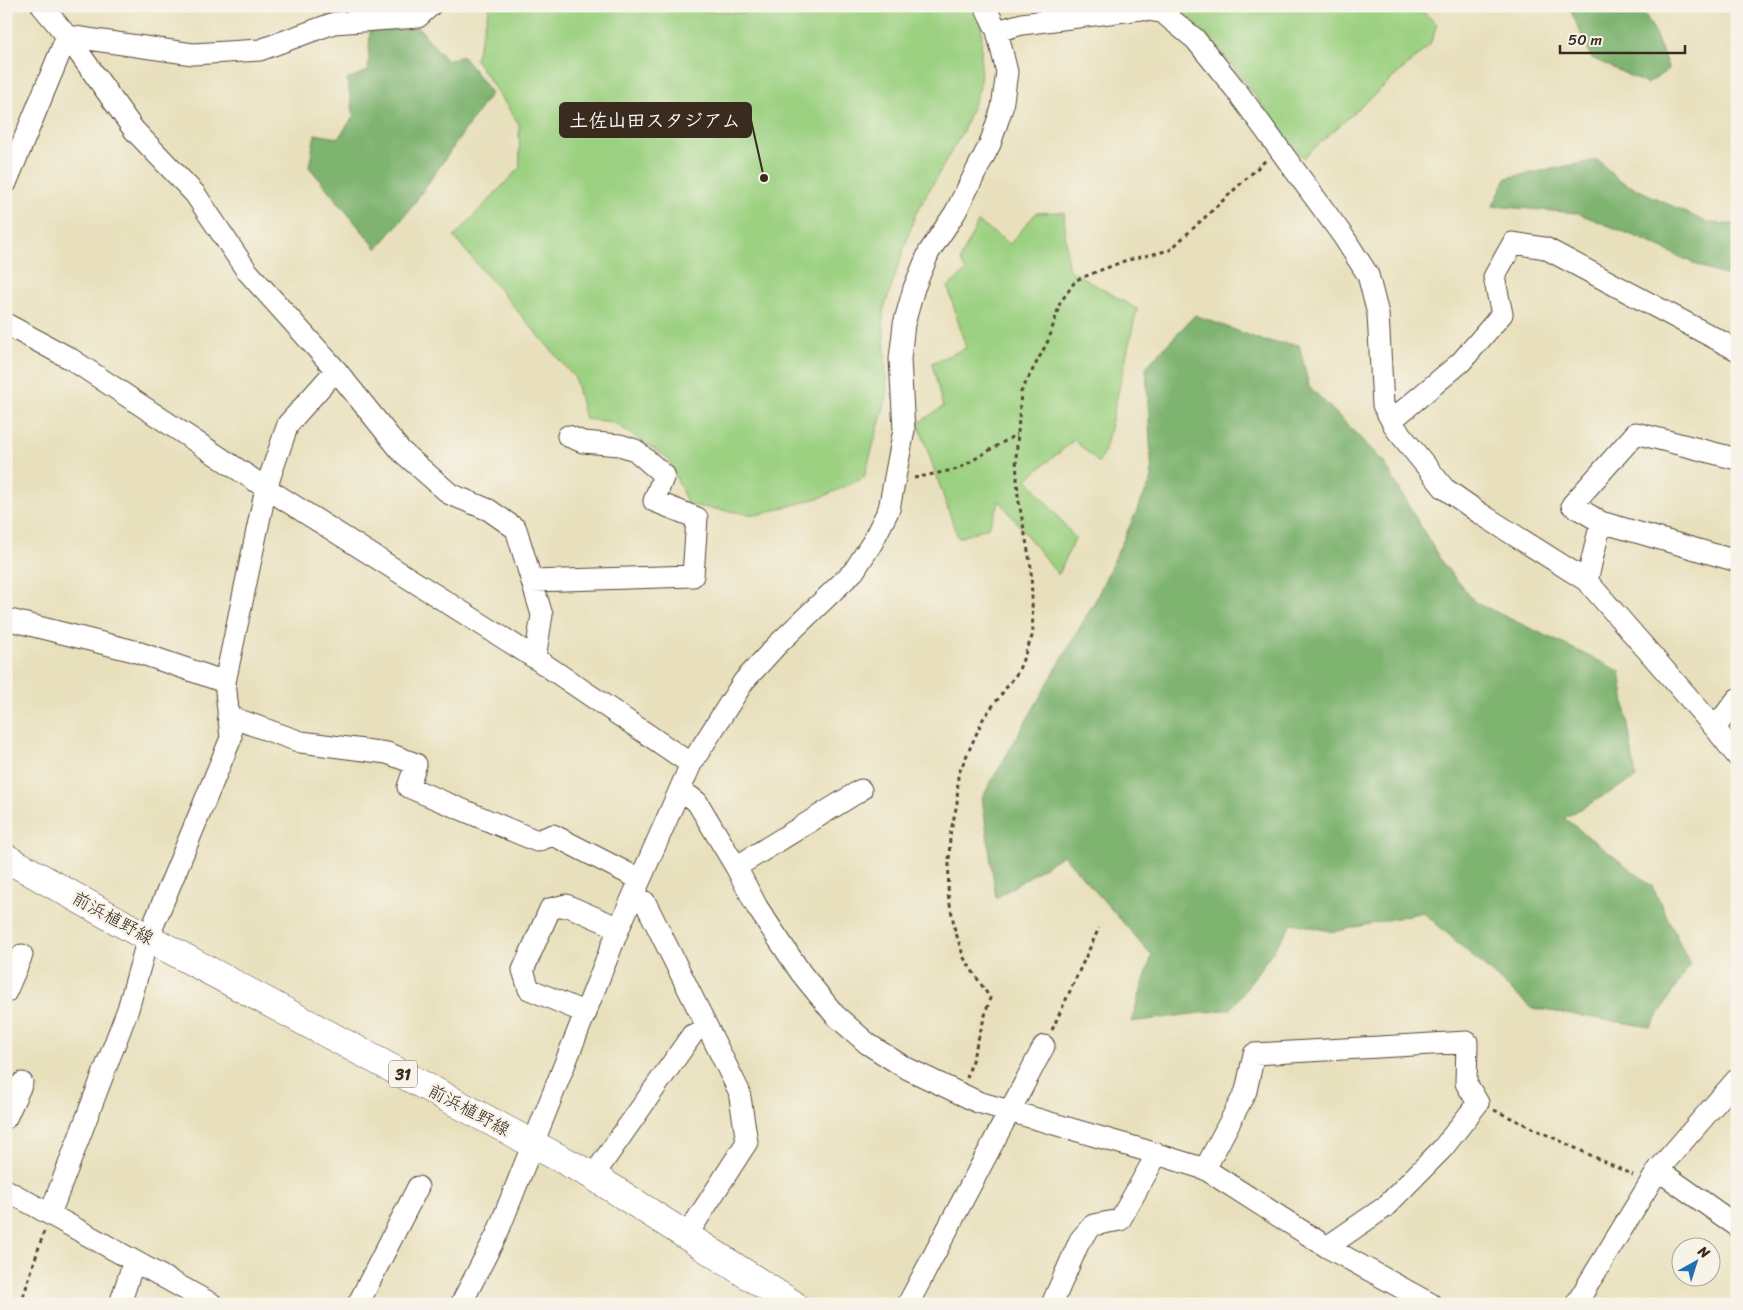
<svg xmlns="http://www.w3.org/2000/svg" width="1743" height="1310" viewBox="0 0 1743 1310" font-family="Sriracha,'Klee One',sans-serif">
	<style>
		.green { fill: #9dd182; stroke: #6c7e50 }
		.forest { fill: #7eb370; stroke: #5c6e47 }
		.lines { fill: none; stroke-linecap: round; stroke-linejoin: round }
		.minor-casing { stroke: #554536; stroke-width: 23 }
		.major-casing { stroke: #554536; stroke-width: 29 }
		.path { stroke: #554536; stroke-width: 3; stroke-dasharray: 4 4; stroke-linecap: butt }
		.minor { stroke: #fff; stroke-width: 21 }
		.major { stroke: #fff; stroke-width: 28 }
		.labels { text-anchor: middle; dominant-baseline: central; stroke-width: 5; stroke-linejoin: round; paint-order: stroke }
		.shield { fill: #f7f3e8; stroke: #73665b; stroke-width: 1 }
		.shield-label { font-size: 16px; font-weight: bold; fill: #3b2a1e }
		.street-label { font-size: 18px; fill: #3b2a1e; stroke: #f7f3e8 }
		.leader { fill: none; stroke: #3b2a1e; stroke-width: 2 }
		.callout-dot { fill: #3b2a1e; stroke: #f7f3e8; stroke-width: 2 }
		.callout { fill: #3b2a1e; stroke: #3b2a1e; stroke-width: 2 }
		.callout-label { font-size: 19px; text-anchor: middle; font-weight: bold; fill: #fff }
	</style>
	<rect width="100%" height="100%" fill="#f7f3e8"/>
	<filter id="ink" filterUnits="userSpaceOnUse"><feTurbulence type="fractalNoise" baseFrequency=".02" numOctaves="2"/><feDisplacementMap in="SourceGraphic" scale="10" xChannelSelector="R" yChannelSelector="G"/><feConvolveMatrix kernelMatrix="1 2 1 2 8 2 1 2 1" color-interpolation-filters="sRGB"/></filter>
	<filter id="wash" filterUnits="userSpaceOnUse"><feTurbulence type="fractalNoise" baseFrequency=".0096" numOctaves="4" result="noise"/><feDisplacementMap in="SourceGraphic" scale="20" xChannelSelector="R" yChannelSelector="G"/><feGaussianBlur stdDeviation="1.12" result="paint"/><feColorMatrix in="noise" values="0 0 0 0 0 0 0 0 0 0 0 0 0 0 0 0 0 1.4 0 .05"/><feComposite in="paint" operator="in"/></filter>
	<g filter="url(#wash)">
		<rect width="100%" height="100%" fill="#e8e0bc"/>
		<path class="green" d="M490,6H640L740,13L778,6H969L982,26L980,87L963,131L915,215L883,312L887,396L864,478L822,497L756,515L688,505L668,458L613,422L585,419L575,378L454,237L520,167L519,124L475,59Z
			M1171,6H1416L1437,24L1430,45L1303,158L1213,41Z
			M1064,212L1068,269L1137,309L1105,450L1099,463L1074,440L1027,479L1075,538L1058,575L1000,501L989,527L958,538L918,423L943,407L932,363L966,348L948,287L966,271L960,260L978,222L1010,244L1036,213Z"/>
		<path class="forest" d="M1565,6H1641L1654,31L1669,69L1647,84L1592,58L1570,9Z
			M420,29L446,60L463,56L491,93L408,212L377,249L309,167L315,134L338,138L354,116L347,79L368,71L370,30Z
			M1598,160L1620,181L1708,223L1737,224V279L1708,270L1644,240L1577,213L1493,206L1506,178Z
			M1195,315L1264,341L1299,345L1309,386L1383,461L1441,561L1475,602L1620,671L1636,778L1564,818L1652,886L1690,964L1651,1027L1531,1008L1423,912L1334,932L1293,923L1231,1009L1131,1022L1152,955L1063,855L996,898L982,798L1095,601L1152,478L1146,367Z"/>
	</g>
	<g filter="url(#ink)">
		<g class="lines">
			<defs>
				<path id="minor" d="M42,6L67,36L134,130L195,194L247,271L336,370L401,451L450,494L489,510L516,529L542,615L535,658
					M997,31L1022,24L1141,9L1162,12L1195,39L1236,90L1343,236L1368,275L1378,314L1383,405L1396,429L1444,488L1481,514L1587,581L1715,728L1737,756
					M67,36L193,54L260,50L334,23L418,17L430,6
					M6,183L67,36
					M6,324L71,359L266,488L535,658L691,764
					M1392,420L1461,362L1502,314L1494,277L1513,243L1545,248L1737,350
					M1737,459L1636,433L1572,505L1601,522L1737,561
					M532,581L693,576L697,518L654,501L664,475L635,450L620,445L583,442L568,436
					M1587,581L1601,522
					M6,619L134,651L225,682
					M228,716L301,742L387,753L416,764L408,787L537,841L553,835L639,879
					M1715,728L1737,699
					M680,789L697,802L736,867L757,907L801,973L835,1015L868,1044L904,1067L978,1102L1144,1150L1205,1169L1327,1247L1431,1304
					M736,867L861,790
					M633,897L645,902L739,1091L747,1142L687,1235
					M6,992L22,955
					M586,1013L529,989L523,970L550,909L566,905L619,928
					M6,1118L22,1083
					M1205,1169L1246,1091L1254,1054L1467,1042L1466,1083L1478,1103L1443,1148L1385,1207L1327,1247
					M1658,1170L1737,1226
					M593,1176L692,1035
					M6,1190L212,1304
					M50,1214L128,1009L148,938L231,738L225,682L266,488L288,424L336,370
					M120,1304L134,1261
					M358,1304L418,1187
					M461,1304L497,1234L619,928L691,764L744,681L776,646L854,571L872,543L889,509L904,430L900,359L904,324L914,288L929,252L955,213L990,144L1002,108L1007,72L997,31L985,6
					M908,1304L1044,1046
					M1052,1304L1080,1240L1093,1225L1120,1220L1157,1154
					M1576,1304L1658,1170L1737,1079"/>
				<path id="major" d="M6,858L148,938L593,1176L793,1304"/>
			</defs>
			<use href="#minor" class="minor-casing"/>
			<use href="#major" class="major-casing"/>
			<path class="path" d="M914,478L958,469L1017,434
				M1052,1030L1099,928
				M967,1078L990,998L964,958L955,930L948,894L950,835L957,804L958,775L983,719L1018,672L1033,634L1031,567L1018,497L1016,458L1021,392L1049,339L1060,303L1076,280L1124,261L1170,250L1266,160
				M1494,1110L1633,1175
				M21,1304L44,1231"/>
			<use href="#minor" class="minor"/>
			<use href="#major" class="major"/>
		</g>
	</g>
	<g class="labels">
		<rect class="shield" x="389" y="1060.5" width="28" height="27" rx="4"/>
		<g class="shield-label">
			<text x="403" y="1074">31</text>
		</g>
		<g class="street-label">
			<text transform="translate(113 918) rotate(29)">前浜植野線</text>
			<text transform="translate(469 1110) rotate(28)">前浜植野線</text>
		</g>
	</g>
	<path class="leader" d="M764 178L751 120"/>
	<circle class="callout-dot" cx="764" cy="178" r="5"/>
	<rect class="callout" x="560" y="103" width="191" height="34" rx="5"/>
	<g class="callout-label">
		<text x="655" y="127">土佐山田スタジアム</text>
	</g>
	<rect width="1743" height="1310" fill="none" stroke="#f7f3e8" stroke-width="25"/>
	<g transform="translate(1696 1262) rotate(39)"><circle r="24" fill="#f7f3e8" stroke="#aca397"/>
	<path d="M0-4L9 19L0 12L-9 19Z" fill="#1f6fb2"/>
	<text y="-8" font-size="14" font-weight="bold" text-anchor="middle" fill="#3b2a1e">N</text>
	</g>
	<path d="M1560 45v8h125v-8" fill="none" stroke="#3b2a1e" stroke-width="2.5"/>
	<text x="1568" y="45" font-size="15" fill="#3b2a1e" stroke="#f7f3e8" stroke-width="4" paint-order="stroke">50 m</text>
</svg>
